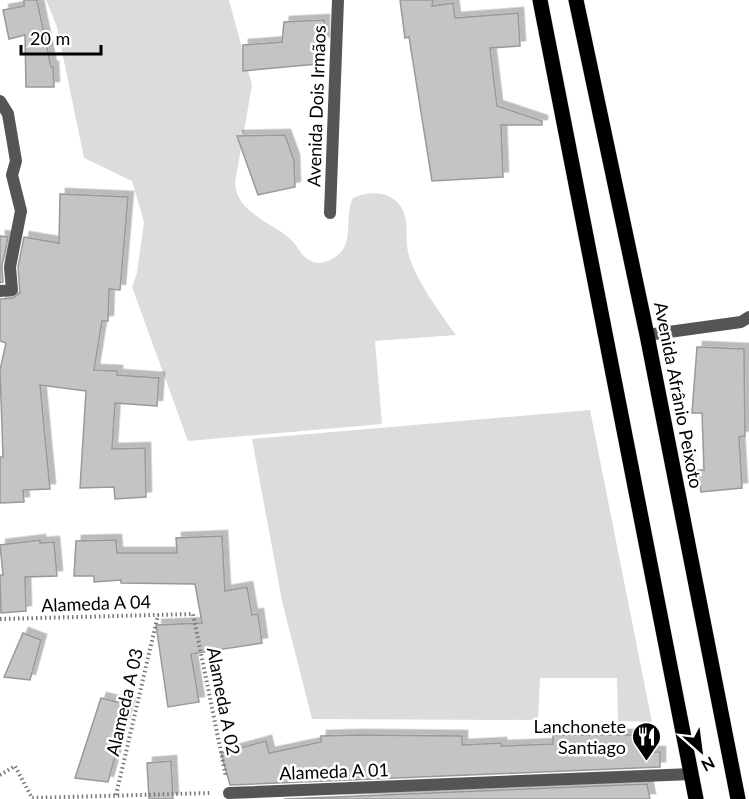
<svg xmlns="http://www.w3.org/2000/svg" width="749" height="799" viewBox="0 0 749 799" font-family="Lato,sans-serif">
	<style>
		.green { fill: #dcdcdc }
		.building { fill: #c4c4c4; stroke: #999; stroke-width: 1.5; filter: url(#shadow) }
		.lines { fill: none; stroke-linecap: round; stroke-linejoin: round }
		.primary-casing { stroke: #dbdbdb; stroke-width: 16 }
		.path { stroke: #777; stroke-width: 4; stroke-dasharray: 1.5 3; stroke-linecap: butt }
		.service { stroke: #555; stroke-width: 12 }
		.minor { stroke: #555; stroke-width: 12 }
		.primary { stroke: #000; stroke-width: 15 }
		.labels { text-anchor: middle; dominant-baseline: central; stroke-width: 5; stroke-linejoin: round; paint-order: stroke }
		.street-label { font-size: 18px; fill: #000; stroke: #fff }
		.poi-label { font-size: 18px; fill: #000; stroke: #fff; text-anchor: end }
	</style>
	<defs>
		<filter id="shadow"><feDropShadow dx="5.5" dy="-5.5" stdDeviation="0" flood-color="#0004"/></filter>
	</defs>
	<rect width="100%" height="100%" fill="#fff"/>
	<path class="green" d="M46,0H229L252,85L235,183C236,192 238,197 243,204C255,218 274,226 288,237C298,244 301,259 314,262C321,265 333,260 339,254C354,241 344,215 353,198C366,192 385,190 397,202C409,214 406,230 407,246C410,273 440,313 456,335L375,341L382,424L188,441L132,287L137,273L144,222L132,181L84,158L57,27Z
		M590,410L652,722L618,721L617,678H540L538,720L312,719L282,601L252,439Z"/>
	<path class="building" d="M24,0H37L51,67H53L54,87H26L25,35L9,39L3,10L24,6Z
		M400,0H433L432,6L453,3L455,18L518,13L520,46L490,48L497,106L542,121V125H501L503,177L432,181L409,37L405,38Z
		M324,20V42H315L317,64L243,71V45L282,42L284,22Z
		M285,135L294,160L295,187L258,195L237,136Z
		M60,194L128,197L120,290L109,289L108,321H102L94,370L117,371V375L159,378L157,406L115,403L112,449L145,448L146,497L115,499L114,487L80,488L86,391L40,385L50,489L23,490L24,502L0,503V457H3L0,370L6,343L0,341V299L13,298L20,293L18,267L24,237L59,243Z
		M0,236L8,237L2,266L3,282L0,283Z
		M697,347L744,349L745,436L739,437L742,488L701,492L698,470H704L702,413H692Z
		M222,536L225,591L247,587L252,615L258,614L262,643L191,654L199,702L168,707L156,625L202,623L195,584L121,583V580L94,582V576H74L76,541L116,540L117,553H177L176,538Z
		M40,540V543L54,542L57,576L25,577L26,611L1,613L0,575H3L0,545Z
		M23,633L41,640L30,680L4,677Z
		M101,698L129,705L108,782L75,778Z
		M358,735L462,736V745L501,743V746L553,744V735H648V752H660V767L230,785L221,753L266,741L269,753L321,742V736Z
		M171,761L173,799H149L147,763Z
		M647,784L650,799H284Z"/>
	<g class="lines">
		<defs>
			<path id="primary" d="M540,0L696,799
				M576,0L647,335L738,799"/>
		</defs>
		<use href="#primary" class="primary-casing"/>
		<path class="path" d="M0,619L193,614L226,777
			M0,775L15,766L32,798L211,793
			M116,795L158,615"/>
		<path class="service" d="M229,793L692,774"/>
		<path class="minor" d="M0,101L8,114L16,161L12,175L21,211L10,267L12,290L0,291
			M330,213L338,0
			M647,335L741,322L749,317"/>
		<use href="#primary" class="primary"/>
	</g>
	<defs>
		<symbol id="restaurant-pin" viewBox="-11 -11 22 30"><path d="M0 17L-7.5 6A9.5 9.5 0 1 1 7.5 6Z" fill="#000" stroke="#fff"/><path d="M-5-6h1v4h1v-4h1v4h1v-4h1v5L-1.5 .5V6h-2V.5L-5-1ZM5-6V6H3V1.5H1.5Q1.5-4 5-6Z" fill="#fff"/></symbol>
	</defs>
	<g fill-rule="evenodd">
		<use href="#restaurant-pin" x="630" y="720" width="33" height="45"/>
	</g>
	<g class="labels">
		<g class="street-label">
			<text transform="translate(316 106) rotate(-88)">Avenida Dois Irmãos</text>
			<text transform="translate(679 395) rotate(79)">Avenida Afrânio Peixoto</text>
			<text transform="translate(96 603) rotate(-2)">Alameda A 04</text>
			<text transform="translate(224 701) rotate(79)">Alameda A 02</text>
			<text transform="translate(124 702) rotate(-77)">Alameda A 03</text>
			<text transform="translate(334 771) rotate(-2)">Alameda A 01</text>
		</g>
		<g class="poi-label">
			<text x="626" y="726">Lanchonete<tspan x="626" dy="21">Santiago</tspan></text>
		</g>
	</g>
	<g transform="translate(701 751) rotate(152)" stroke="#ffffff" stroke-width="4.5" paint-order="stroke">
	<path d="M0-4.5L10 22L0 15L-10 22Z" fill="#000000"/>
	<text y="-9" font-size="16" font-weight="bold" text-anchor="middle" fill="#000000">N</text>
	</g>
	<path d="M21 45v9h80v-9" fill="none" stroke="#000000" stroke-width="3"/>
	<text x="30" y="45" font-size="18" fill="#000000" stroke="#ffffff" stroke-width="4.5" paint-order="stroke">20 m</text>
</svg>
